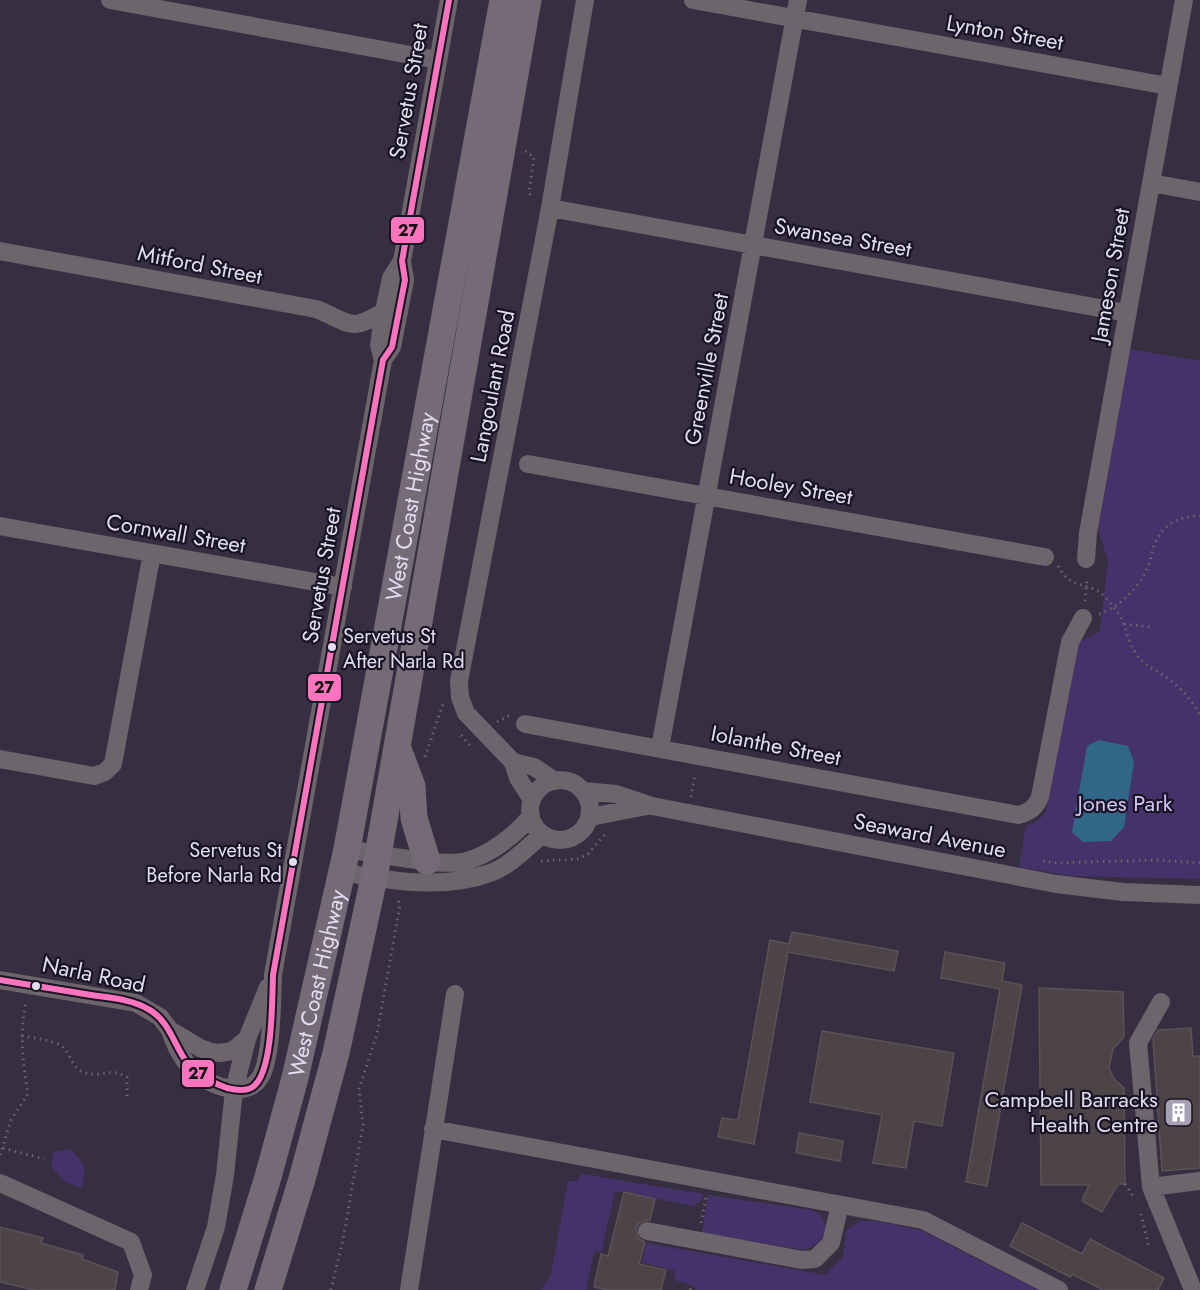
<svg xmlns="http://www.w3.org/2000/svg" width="1200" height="1290" viewBox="0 0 1200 1290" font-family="Jost,sans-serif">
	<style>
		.green { fill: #45326b }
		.water { fill: #306789 }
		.building { fill: #4d4448; stroke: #5c5255; stroke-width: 1.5 }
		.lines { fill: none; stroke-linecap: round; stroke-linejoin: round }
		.path { stroke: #6b656e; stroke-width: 3; stroke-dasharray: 1.5 4.5; stroke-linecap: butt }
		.minor { stroke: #6c656c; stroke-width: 18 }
		.highway { stroke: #746b77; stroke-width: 27 }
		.bus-1-casing { stroke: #181423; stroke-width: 10 }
		.bus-1 { stroke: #fc73be; stroke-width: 6 }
		.bus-dot { fill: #e2ddf2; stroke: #181423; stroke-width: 2 }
		.labels { text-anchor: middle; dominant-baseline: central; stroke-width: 4.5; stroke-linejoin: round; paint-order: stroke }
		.bus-label { font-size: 20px; fill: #e2ddf2; stroke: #181423; text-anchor: start }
		.street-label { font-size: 22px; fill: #e2ddf2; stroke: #181423 }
		.park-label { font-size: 22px; fill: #d2c5f6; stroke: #181423 }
		.poi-label { font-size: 22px; fill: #e2ddf2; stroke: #181423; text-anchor: end }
		.line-badge { stroke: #181423; stroke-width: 2 }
		.pale-badge-label { font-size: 16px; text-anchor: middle; font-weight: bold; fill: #111 }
	</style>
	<rect width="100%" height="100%" fill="#352f41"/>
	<path class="green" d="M1130,349L1200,361V879L1071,876L1019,867L1026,826C1038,822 1043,818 1048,806L1077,643L1100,631L1108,560L1098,530Z
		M69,1149C86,1162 86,1168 82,1188C67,1184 59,1178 51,1166L54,1152Z
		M582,1174L703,1194L702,1200L693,1206L624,1192H615L601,1252L594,1251L586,1289L588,1290H541L551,1274L568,1181H577Z
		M708,1195L812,1210C836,1222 825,1244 804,1250L702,1233Z
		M860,1221H876L920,1230L1038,1290H695V1286L674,1280L675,1271L642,1262L646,1243L826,1275L843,1256L846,1231Z"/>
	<path class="water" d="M1099,740L1128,746L1134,762L1124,827L1111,841L1083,842L1072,832L1087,746Z"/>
	<path class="building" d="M792,932L898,951L894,971L788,952L754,1144L718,1137L722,1118L738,1120L770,940L789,944Z
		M945,952L1005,963L1002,981L1022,985L987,1186L966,1182L1000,989L941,978Z
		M1039,988L1123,992L1124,1037L1113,1049L1109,1068L1114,1079L1124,1088L1125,1184H1118L1102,1212L1082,1201L1089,1185H1041Z
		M1191,1028L1193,1056H1200V1168L1162,1171L1153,1039L1158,1030Z
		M822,1031L954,1053L942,1126L914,1121L906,1168L873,1163L882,1115L810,1102Z
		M799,1133L843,1141L840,1161L796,1153Z
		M624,1192L655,1199L650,1220L643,1221L638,1224L636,1230L639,1239L645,1242L639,1264L666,1270L661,1290H609L594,1287L601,1254L608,1256Z
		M1022,1223L1082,1254L1090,1239L1164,1278L1158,1290H1103L1072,1274L1070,1277L1010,1246Z
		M0,1227L43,1238L41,1243L83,1255L82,1259L118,1272L115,1290H34L0,1282Z"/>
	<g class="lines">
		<path class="path" d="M525,151L534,157L529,193L533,198
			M1058,566C1071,591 1086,580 1103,595C1111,603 1120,614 1124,625C1128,636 1130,646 1137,655C1145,666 1156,670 1166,677C1180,687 1192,700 1200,715
			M1085,601L1087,578
			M1099,614C1120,607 1140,587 1148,566C1151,560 1151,554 1153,548C1162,524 1176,517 1200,516
			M1124,624L1151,627
			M497,722L510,715
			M461,735L472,748
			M425,757L443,704
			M691,797L695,774
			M541,861L578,859L588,854L607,832
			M1043,861L1056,863L1157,860L1200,863
			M22,1036C34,1038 50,1040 60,1045C72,1053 70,1068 85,1073C100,1078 110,1067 127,1077V1096
			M3,1148L44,1159
			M0,1155L11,1120L28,1094C23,1064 19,1032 26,1002
			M1125,1184L1134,1197
			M1141,1214L1149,1247
			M701,1223L706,1197
			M331,1290L343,1240L363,1125L359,1089L377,1034L400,905L397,897
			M690,1290L691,1287"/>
		<path class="minor" d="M110,0L438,60
			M693,0L1168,86
			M1151,183L1200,192
			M550,208L1127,313
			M0,251L316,309C350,322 349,334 384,311
			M383,360L379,345L384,311L391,278L402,261
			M528,464L1045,557
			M0,526L343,587
			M1086,559L1088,533L1184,0
			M525,724L1018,815C1030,812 1035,808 1040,797L1070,642L1083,618
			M660,748L798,0
			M0,759L94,776L105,772L113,764L152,553
			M513,762L534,767L555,781
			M530 810a30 30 0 1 1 60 0a30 30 0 1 1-60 0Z
			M583,791L616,794L652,806L1056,884L1123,892L1200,895
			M532,800L518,778L513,762L466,713L460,697L459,681L550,208L585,0
			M590,817L647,806
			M347,849C376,853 441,868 467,861C491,854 515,835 531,816
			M342,872C389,881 444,890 490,873C510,866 526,848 542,835
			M0,980L136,1003L160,1017L170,1030L200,1048L211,1052L219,1053L232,1051L247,1039
			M170,1030C175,1046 183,1062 196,1073C213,1087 248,1100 261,1076C272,1056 272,1000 273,975L383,360L392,347L405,280L402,261L449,0
			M433,1129L923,1220L1059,1290
			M0,1183L131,1242L143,1275L139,1290
			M1151,1187L1138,1043L1161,1002
			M647,1231L802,1260L815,1259L831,1243L840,1205
			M195,1290L216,1227L225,1175L234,1090L247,1039L268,987
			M409,1290L455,994
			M1193,1290L1151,1187L1200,1181"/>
		<g class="highway">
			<path d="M398,749L412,786L414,818L427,861"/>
			<path id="s1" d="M233,1290L268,1177L295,1078L347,849L503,0"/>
			<path d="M268,1290L302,1179L336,1053L374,878L528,0"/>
		</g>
		<defs>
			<path id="bus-1" d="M0,980C30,985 60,990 91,995C110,998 131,999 148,1009C170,1021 174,1046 188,1064C198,1076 213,1083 227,1088C235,1090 247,1092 254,1086C273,1070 272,1000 273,975L383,360L392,347L405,280L402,261L449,0"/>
		</defs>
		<use href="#bus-1" class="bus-1-casing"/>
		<use href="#bus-1" class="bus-1"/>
	</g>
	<defs>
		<symbol id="building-square" viewBox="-11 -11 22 22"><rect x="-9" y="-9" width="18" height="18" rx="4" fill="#a5a0b4" stroke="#181423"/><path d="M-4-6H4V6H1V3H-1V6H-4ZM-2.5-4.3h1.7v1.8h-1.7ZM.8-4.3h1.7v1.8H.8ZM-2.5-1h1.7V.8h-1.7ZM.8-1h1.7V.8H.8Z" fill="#fff"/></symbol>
	</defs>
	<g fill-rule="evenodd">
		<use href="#building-square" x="1162" y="1096" width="33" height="33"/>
	</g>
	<g class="bus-dot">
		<circle cx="332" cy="647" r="5"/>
		<circle cx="293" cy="862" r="5"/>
		<circle cx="36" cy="986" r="5"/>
	</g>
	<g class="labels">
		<g class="bus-label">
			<text x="343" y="636">Servetus St<tspan x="343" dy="25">After Narla Rd</tspan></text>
			<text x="282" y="850" text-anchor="end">Servetus St<tspan x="282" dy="25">Before Narla Rd</tspan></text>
		</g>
		<g class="street-label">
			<text transform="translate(1005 32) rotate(10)">Lynton Street</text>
			<text transform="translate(408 91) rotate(-80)">Servetus Street</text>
			<text transform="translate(843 237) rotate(10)">Swansea Street</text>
			<text transform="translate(200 264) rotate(11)">Mitford Street</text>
			<text transform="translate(1110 275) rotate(-80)">Jameson Street</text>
			<text transform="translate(706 369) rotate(-79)">Greenville Street</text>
			<text transform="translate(492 386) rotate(-79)">Langoulant Road</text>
			<text transform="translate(791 486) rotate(10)">Hooley Street</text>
			<text stroke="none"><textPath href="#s1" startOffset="804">West Coast Highway</textPath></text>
			<text transform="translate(176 533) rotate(10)">Cornwall Street</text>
			<text transform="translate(321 575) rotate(-80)">Servetus Street</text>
			<text transform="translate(776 745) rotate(11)">Iolanthe Street</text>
			<text transform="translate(930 835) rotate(11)">Seaward Avenue</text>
			<text transform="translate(94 974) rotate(12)">Narla Road</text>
			<text stroke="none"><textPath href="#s1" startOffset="318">West Coast Highway</textPath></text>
		</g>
		<g class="park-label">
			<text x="1125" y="803">Jones Park</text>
		</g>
		<g class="poi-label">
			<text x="1158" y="1099">Campbell Barracks<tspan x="1158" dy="25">Health Centre</tspan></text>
		</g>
	</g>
	<g class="line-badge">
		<rect x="390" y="216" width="35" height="28" rx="6" fill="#fc73be"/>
		<rect x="307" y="673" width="35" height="29" rx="6" fill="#fc73be"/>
		<rect x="181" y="1059" width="34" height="29" rx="6" fill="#fc73be"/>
	</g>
	<g class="pale-badge-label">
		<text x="408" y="236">27</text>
		<text x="324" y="693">27</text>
		<text x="198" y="1079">27</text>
	</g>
</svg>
